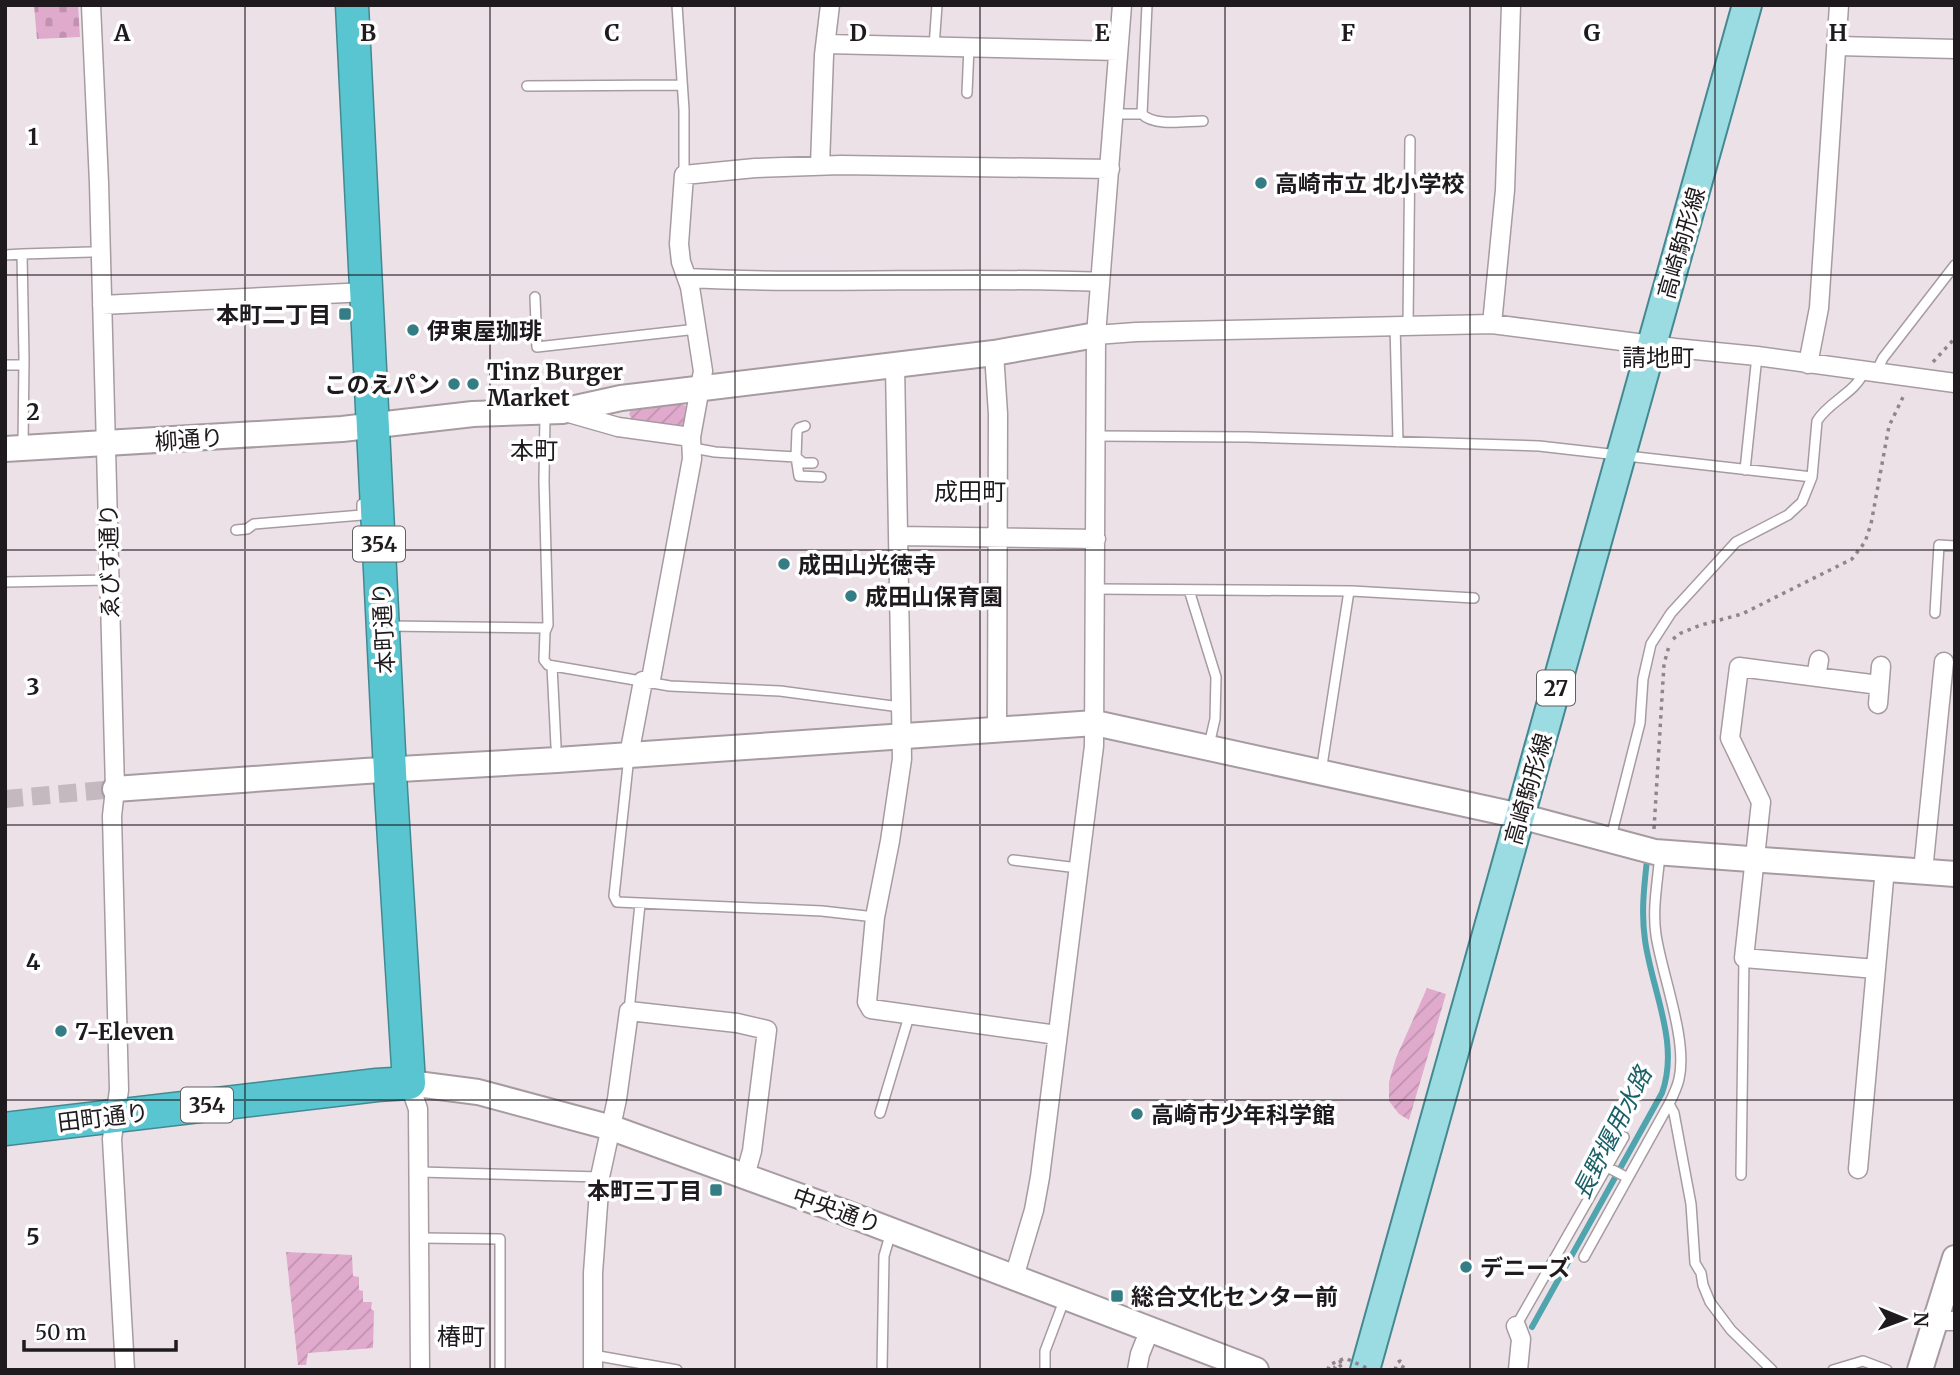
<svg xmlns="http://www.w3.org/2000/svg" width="1960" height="1375" viewBox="0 0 1960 1375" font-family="Merriweather,'Noto Sans JP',serif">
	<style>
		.cemetery { fill: url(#cemetery-stones) }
		.garden { fill: url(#garden-furrows) }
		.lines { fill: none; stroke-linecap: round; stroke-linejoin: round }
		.stream { stroke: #4fa4ad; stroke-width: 6 }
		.street-tunnel { stroke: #c4b9bf; stroke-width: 18; stroke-dasharray: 18 9; stroke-linecap: butt }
		.lane-casing { stroke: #a79ba2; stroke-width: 12 }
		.street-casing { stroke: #a79ba2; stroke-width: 21 }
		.secondary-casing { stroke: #a79ba2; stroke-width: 28 }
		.primary-casing { stroke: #448991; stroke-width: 32 }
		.highway-casing { stroke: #448991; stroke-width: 35 }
		.path { stroke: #8f868c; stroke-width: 3.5; stroke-dasharray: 3.5 5; stroke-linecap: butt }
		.lane { stroke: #fff; stroke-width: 9 }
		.street { stroke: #fff; stroke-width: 18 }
		.secondary { stroke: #fff; stroke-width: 24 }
		.primary { stroke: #9bdce3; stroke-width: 28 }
		.highway { stroke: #58c5d0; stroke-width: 32 }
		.path-bridge { stroke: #8f868c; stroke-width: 3.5; stroke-dasharray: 3.5 5; stroke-linecap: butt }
		.grid { fill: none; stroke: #1e1a1d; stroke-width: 2; stroke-opacity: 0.55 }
		.poi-dot { fill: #357d85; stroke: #fff; stroke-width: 2.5 }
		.labels { text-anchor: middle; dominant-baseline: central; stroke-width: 7; stroke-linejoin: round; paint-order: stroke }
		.shield { fill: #fff; stroke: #625f61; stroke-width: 2 }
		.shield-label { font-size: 21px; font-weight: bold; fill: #1e1a1d }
		.poi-label { font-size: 23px; font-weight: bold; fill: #1e1a1d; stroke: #fff; text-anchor: start }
		.street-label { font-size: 23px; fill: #1e1a1d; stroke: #fff }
		.neighbourhood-label { font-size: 24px; fill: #1e1a1d; stroke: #fff }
		.water-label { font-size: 24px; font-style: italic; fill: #196067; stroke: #fff }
		.grid-label { font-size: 23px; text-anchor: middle; font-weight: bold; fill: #1e1a1d; stroke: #fff; stroke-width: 7; stroke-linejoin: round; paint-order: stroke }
	</style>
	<defs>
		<pattern id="cemetery-stones" width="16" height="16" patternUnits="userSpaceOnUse" patternTransform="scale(1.75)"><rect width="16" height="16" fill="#e0aacc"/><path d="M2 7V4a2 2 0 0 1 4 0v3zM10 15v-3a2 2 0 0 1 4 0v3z" fill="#c092af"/></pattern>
		<pattern id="garden-furrows" width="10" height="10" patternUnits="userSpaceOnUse" patternTransform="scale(1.75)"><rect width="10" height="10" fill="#e0aacc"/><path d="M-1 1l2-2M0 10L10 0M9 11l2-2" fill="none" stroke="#c092af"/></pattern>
	</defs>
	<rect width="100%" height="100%" fill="#ede1e8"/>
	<path class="cemetery" d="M34,5H78L80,37L37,39Z"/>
	<path class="garden" d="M679,403L688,407L685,423L682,426L632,420L629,414L632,408Z
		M1427,988L1446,994L1409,1120L1399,1114L1389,1101V1082L1396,1058Z
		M286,1252L352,1255L353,1276L359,1277V1290L363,1291V1302H372L371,1309L374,1311L373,1348L308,1353L306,1365H298Z"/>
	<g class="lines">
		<path class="stream" d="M1532,1327L1662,1093C1680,1043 1652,991 1645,940C1641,913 1644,887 1647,860"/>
		<path class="street-tunnel" d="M5,799L115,789"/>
		<defs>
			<path id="lane" d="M677,5L684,110V175
				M1147,5L1142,114C1154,127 1187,121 1203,121
				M934,47L937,5
				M527,86L682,85
				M967,93L969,47
				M1114,114H1142
				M22,254L91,252
				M5,255L22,254L24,358L23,446
				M535,297L537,347L697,329
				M1395,325L1398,442
				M1408,325L1410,140
				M5,365H24
				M1876,372L1883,358L1955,265
				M545,413L544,482L548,625L545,632L544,660L548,665L670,686L780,691L900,707
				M805,426L799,428L797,431L796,457L799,476L821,477
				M1097,436L1247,437L1539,446L1812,477
				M693,448L715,452L796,457L803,463H813
				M1745,470L1757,356
				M236,530L247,529L254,524L362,515V504
				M5,582L109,580
				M1096,589L1352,591L1474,598
				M1189,590L1216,677L1215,719L1209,745
				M1935,613L1939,545L1955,546
				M387,626L546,628
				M552,666L556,746
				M629,756L614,896L617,902L822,911L875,917
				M1321,772L1349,591
				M1611,837L1640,723L1643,679L1651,644L1671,613L1736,542L1788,515L1802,502L1812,477L1817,421C1829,401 1856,393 1864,371
				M1013,860L1078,868
				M629,1011L640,904
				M1669,1104L1674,1113L1691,1204L1695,1263L1701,1273L1703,1285L1710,1302L1731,1330L1772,1370
				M880,1113L910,1013
				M1607,1167L1628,1178
				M420,1172L600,1177
				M1741,1175L1744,958
				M420,1238L500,1239V1370
				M1584,1257L1669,1104C1673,1096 1677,1088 1679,1079C1688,1040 1662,975 1656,935C1652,908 1658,880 1660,854
				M1516,1326L1624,1137
				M593,1355L677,1370
				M882,1370L884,1256L891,1232
				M1045,1370V1351L1065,1298
				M1833,1370L1863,1361L1887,1370"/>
			<path id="street" d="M91,5L99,183L115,789L112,816L119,1090L112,1139L125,1370
				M826,44L1118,51
				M1838,46L1955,49
				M820,165L824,55L830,5
				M687,278C824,285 962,276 1100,282
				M102,305L366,292
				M1492,324L1505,190L1511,5
				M1096,335L1136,332L1492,324L1675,348L1757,356L1955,383
				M994,353L998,414L997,730
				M1808,364L1819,308L1839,5
				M895,365L902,759L890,841L875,917L867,1002L871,1009L1057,1035
				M562,411L618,427L691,437
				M898,536L1096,539
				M1816,677L1819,660
				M1878,704L1881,666
				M629,755L643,681L651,679L692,459L691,437L703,371L690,287L681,262L679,244L684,175L755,168L841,165L1110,169
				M1923,871L1944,662
				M1876,969L1744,958L1761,802L1730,738L1739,667L1879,685
				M409,1083L418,1109L420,1370
				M1858,1169L1885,868
				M1014,1277L1034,1210L1040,1177L1094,746L1096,335L1122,5
				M1935,1321H1955
				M1516,1326L1521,1339L1518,1370
				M593,1370V1273L600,1177L617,1099L629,1011L737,1023L767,1030L752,1151L745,1176
				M1137,1370L1140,1354L1150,1329"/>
			<path id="secondary" d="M5,449L342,429L473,414L562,411L621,398L994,353L1096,335
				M115,789L365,771L557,760L1095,723L1520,816L1655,852L1955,874
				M409,1083L478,1092L612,1128L843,1212L1256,1370
				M1920,1370L1955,1258"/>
			<path id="primary" d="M1365,1370L1747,5"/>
			<path id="highway" d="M5,1129L377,1085L409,1083L391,792L352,5"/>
		</defs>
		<use href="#lane" class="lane-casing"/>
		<use href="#street" class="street-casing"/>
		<use href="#secondary" class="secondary-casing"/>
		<use href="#primary" class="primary-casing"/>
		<use href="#highway" class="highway-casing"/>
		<path class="path" d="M1933,362L1955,338
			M1673,639L1681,633L1701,625L1742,614L1852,559L1865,542L1871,524L1889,426L1905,393
			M1654,829L1664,664L1669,646
			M1325,1370V1369
			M1335,1370V1367L1339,1364L1342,1368
			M1395,1370L1397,1363L1400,1361L1404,1365L1401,1370"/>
		<use href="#lane" class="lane"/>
		<use href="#street" class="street"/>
		<use href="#secondary" class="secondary"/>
		<use href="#primary" class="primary"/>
		<use href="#highway" class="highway"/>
		<path class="path-bridge" d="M1340,1360L1342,1370
			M1328,1370L1329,1365L1345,1358L1371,1370"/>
	</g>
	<path class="grid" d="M245,5V1370M490,5V1370M735,5V1370M980,5V1370M1225,5V1370M1470,5V1370M1715,5V1370M5,275H1955M5,550H1955M5,825H1955M5,1100H1955"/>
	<g class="poi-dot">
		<circle cx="1261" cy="183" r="7"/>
		<rect x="338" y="307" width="14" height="14" rx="3.5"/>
		<circle cx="413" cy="330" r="7"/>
		<circle cx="454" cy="384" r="7"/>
		<circle cx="473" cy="384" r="7"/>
		<circle cx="784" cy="564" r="7"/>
		<circle cx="851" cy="596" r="7"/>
		<circle cx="61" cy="1031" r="7"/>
		<circle cx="1137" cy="1114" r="7"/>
		<rect x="709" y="1183" width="14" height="14" rx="3.5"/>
		<circle cx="1466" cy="1267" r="7"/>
		<rect x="1110" y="1289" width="14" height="14" rx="3.5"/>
	</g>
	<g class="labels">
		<g class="shield">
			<rect x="353" y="526.5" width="52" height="35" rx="5"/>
			<rect x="1537" y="670.5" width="38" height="35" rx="5"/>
			<rect x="181" y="1087.5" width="52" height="35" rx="5"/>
		</g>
		<g class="shield-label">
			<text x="379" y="544">354</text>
			<text x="1556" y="688">27</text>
			<text x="207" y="1105">354</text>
		</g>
		<g class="poi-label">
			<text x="1275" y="183">高崎市立 北小学校</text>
			<text x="331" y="314" text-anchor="end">本町二丁目</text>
			<text x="427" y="330">伊東屋珈琲</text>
			<text x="487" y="371">Tinz Burger<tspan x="487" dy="26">Market</tspan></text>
			<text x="440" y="384" text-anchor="end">このえパン</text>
			<text x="798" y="564">成田山光徳寺</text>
			<text x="865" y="596">成田山保育園</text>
			<text x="75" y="1031">7-Eleven</text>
			<text x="1151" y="1114">高崎市少年科学館</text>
			<text x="702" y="1190" text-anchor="end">本町三丁目</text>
			<text x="1480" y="1267">デニーズ</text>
			<text x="1131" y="1296">総合文化センター前</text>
		</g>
		<g class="street-label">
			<text transform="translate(1681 243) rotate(-74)">高崎駒形線</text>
			<text transform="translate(189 439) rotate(-4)">柳通り</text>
			<text transform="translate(109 561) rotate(-91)">ゑびす通り</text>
			<text transform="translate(383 628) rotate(-93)">本町通り</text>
			<text transform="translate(1528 789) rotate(-74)">高崎駒形線</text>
			<text transform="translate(103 1117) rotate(-7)">田町通り</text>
			<text transform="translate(837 1210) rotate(20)">中央通り</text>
		</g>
		<g class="neighbourhood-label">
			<text x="1658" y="357">請地町</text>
			<text x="534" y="450">本町</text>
			<text x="970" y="491">成田町</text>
			<text x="461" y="1336">椿町</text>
		</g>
		<g class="water-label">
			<text transform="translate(1612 1133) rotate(-63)">長野堰用水路</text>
		</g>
	</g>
	<g class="grid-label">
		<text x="122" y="41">A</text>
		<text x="368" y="41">B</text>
		<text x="612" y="41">C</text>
		<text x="858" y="41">D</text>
		<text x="1102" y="41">E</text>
		<text x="1348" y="41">F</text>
		<text x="1592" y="41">G</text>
		<text x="1838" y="41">H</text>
		<text x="33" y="145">1</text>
		<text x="33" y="420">2</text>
		<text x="33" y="695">3</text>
		<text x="33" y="970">4</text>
		<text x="33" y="1245">5</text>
	</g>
	<rect width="1960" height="1375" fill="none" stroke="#1e1a1d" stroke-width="14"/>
	<g transform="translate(1904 1319) rotate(91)" stroke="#ffffff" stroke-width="5" paint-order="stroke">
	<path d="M0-5L12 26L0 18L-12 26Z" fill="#1e1a1d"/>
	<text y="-10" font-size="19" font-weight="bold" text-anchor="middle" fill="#1e1a1d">N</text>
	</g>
	<path d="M24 1340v10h152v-10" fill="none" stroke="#1e1a1d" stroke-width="3.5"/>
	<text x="35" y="1340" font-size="21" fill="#1e1a1d" stroke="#ffffff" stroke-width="5" paint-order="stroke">50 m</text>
</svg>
